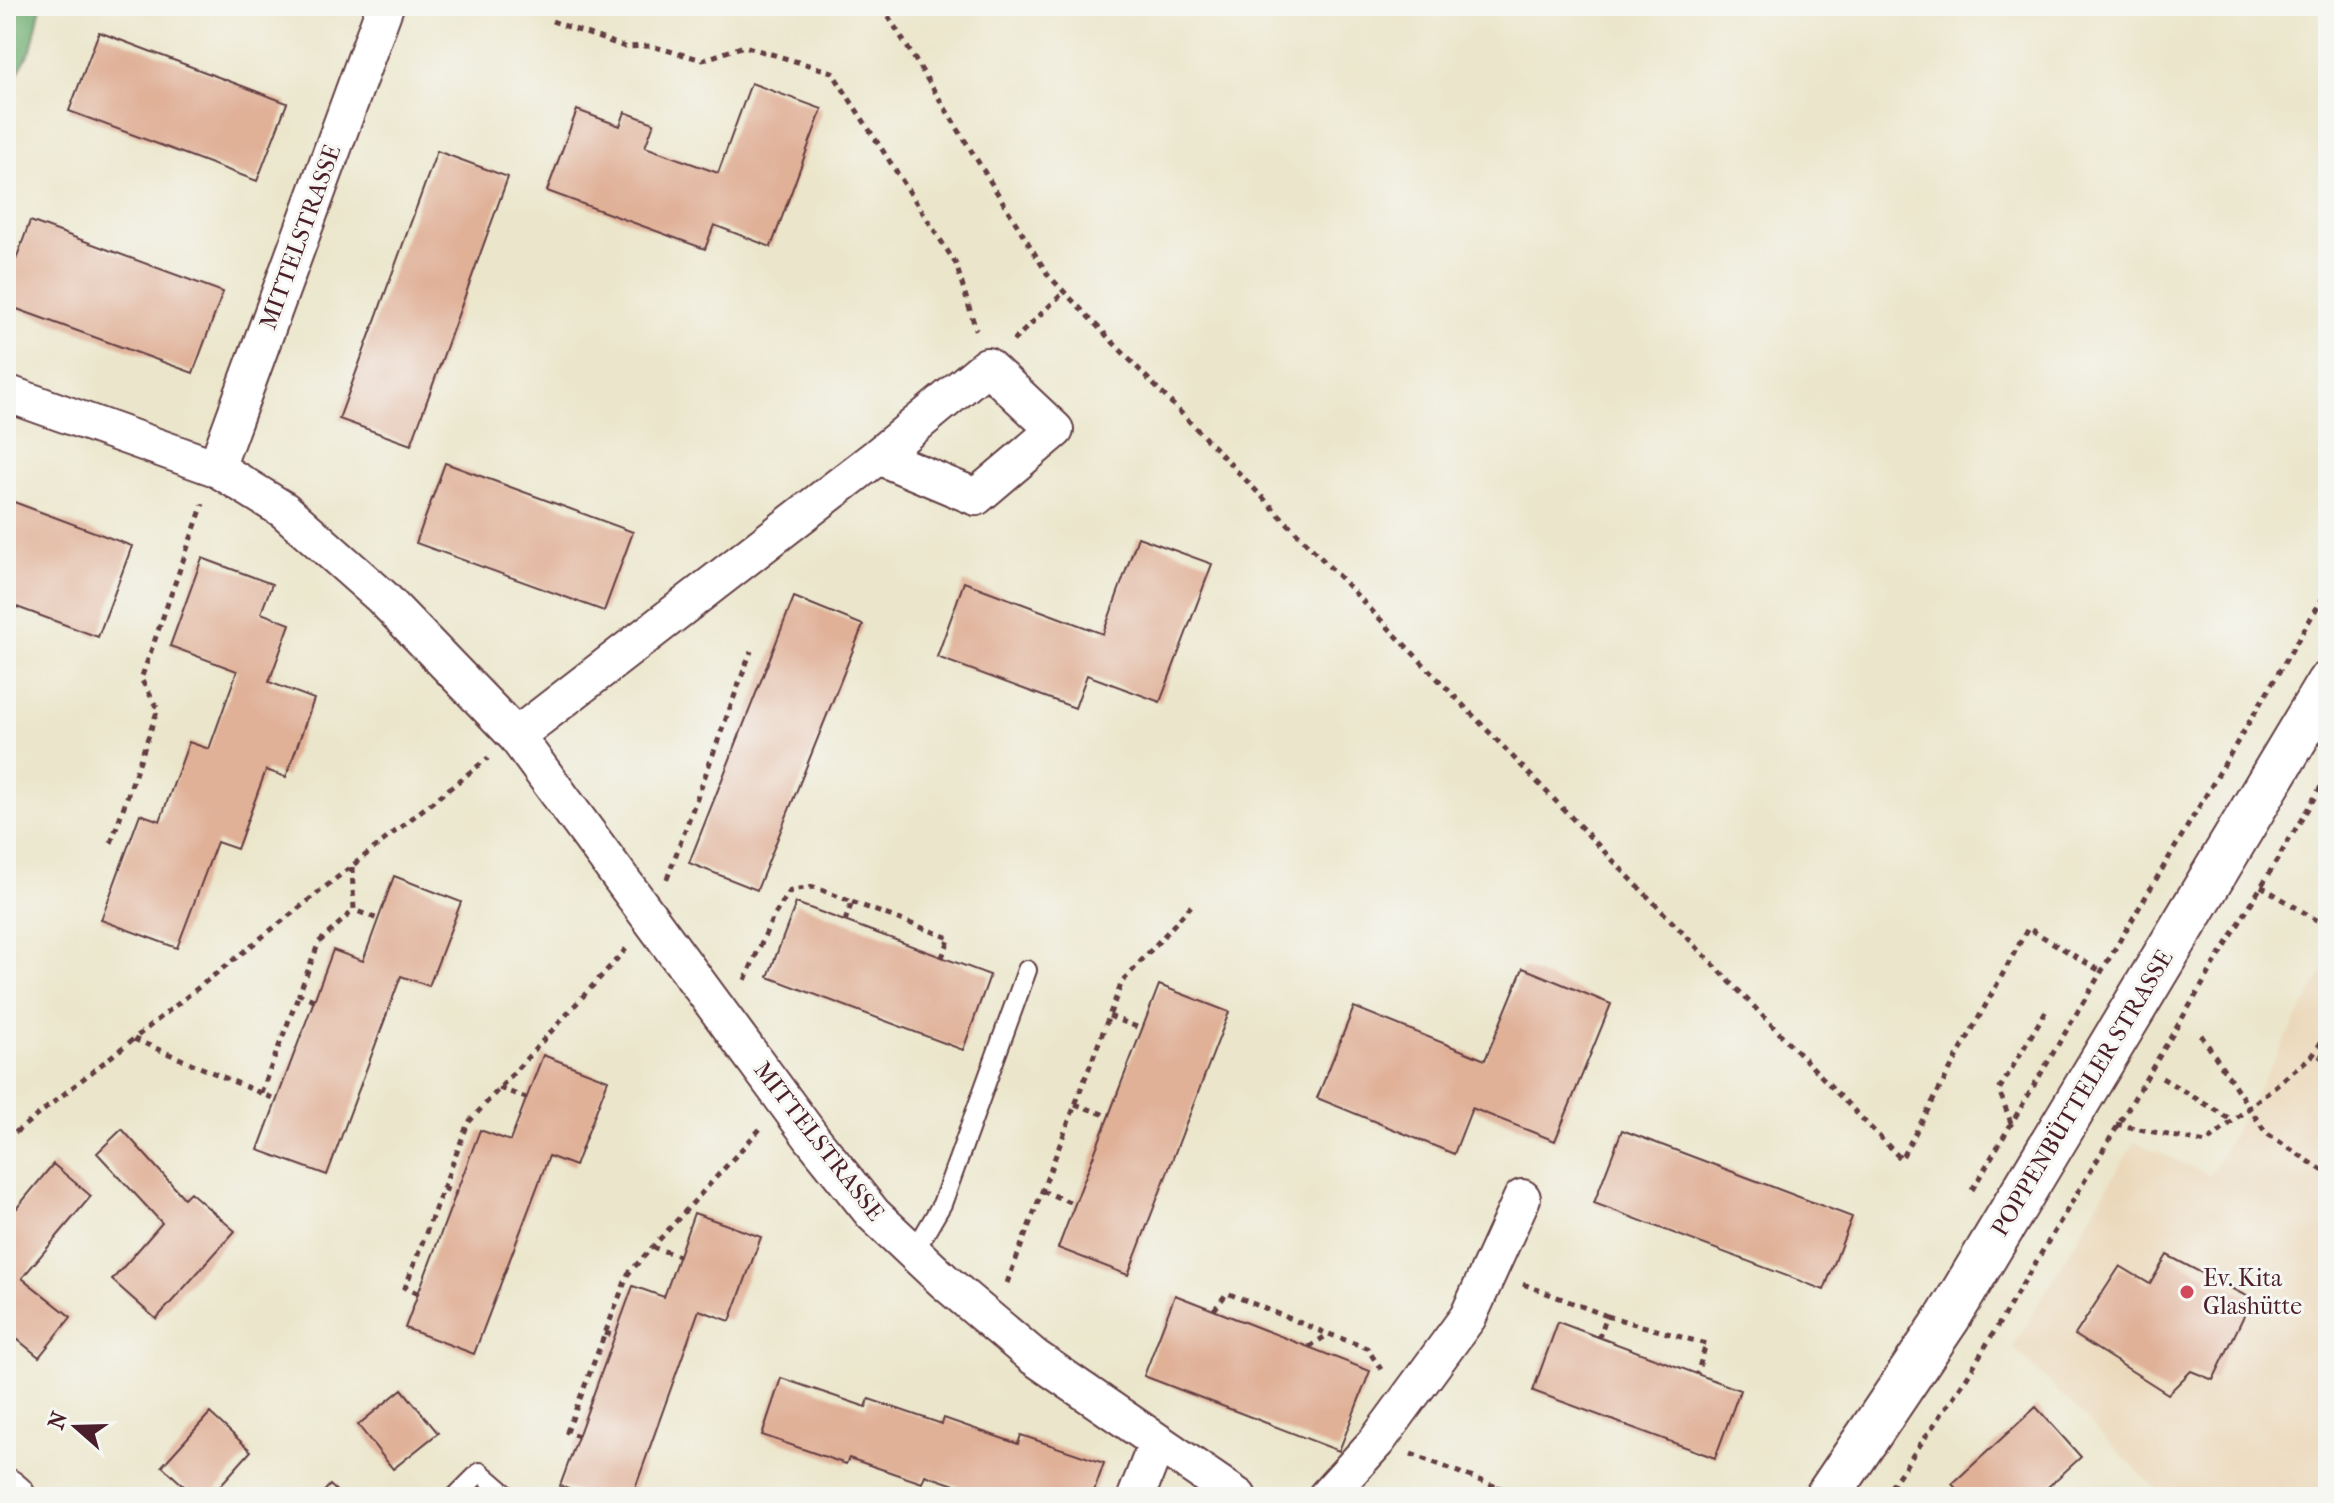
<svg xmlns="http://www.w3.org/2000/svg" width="2334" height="1503" viewBox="0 0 2334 1503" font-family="'IM FELL French Canon',serif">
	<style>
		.built { fill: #ebd8ba }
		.forest { fill: #6dac6f; stroke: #5c664d; stroke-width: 2 }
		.building { fill: #e0b097 }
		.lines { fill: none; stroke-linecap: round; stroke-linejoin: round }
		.service-casing { stroke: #623d43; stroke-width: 22 }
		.minor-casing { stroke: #623d43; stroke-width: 40 }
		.tertiary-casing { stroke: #623d43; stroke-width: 48 }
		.secondary-casing { stroke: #623d43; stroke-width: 48 }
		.path { stroke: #623d43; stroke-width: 5; stroke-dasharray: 6 6; stroke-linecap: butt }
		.service { stroke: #fff; stroke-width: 18 }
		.minor { stroke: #fff; stroke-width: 36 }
		.tertiary { stroke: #fff; stroke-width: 44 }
		.secondary { stroke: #fff; stroke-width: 44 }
		.poi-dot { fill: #d1495b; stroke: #f6f6f2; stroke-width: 3 }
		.labels { text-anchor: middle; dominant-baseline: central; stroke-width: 6; stroke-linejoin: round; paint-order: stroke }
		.street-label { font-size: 24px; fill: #4a1f2b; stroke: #f6f6f2 }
		.poi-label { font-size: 24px; fill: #4a1f2b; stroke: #f6f6f2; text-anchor: start }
	</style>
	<rect width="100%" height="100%" fill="#f6f6f2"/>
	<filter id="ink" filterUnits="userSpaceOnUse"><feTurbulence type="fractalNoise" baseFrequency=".0125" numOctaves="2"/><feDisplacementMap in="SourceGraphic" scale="16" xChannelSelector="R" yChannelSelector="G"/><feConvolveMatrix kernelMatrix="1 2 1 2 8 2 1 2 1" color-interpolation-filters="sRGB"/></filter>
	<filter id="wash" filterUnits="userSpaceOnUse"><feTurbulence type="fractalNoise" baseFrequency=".006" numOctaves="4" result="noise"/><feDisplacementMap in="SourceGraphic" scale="32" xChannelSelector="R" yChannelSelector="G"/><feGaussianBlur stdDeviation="1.8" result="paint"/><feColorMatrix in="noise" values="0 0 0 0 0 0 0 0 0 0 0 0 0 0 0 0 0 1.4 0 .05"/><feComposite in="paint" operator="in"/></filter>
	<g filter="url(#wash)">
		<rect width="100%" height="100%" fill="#ebe6cb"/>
		<path class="built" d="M2328,963V1497H2164L2013,1347L2134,1142L2210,1175Z"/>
		<path class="forest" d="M6,6H41L31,50L6,94Z"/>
		<g id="blocks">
			<path class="building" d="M99,32L287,103L257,181L69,111Z
				M751,83L822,109L771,247L714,225L705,249L547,191L577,110L620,126L625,112L654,123L645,147L718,173Z
				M437,151L508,177L411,445L339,419Z
				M30,221L223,292L193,373L6,305V287Z
				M445,463L633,532L604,611L416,543Z
				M6,499L132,546L98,637L6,603Z
				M1138,537L1212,564L1160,702L1087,675L1075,708L937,657L964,582L1103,634Z
				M202,558L272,584L261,613L290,624L269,682L314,699L286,777L266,770L237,849L217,842L177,948L101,920L140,814L160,821L189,742L209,749L237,671L170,646Z
				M794,597L863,625L757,890L689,863Z
				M394,876L461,902L429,986L401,976L327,1175L258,1150L333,950L363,961Z
				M796,903L990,975L963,1050L768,977Z
				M1523,968L1611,1004L1555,1141L1472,1108L1454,1154L1317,1098L1354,1007L1485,1060Z
				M1159,985L1229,1012L1128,1275L1058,1248Z
				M2328,1043V1063L2319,1057Z
				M543,1055L608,1080L575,1166L549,1156L474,1354L405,1328L480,1130L510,1141Z
				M122,1129L184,1198L190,1192L235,1231L156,1319L112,1280L162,1223L97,1153Z
				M1622,1130L1852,1217L1824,1290L1594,1203Z
				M53,1164L91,1196L22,1278L71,1317L39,1357L6,1330V1221Z
				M694,1213L761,1237L730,1321L699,1310L632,1497H591L560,1486L633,1286L664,1297Z
				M2167,1255L2252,1299L2213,1380L2191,1371L2168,1394L2075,1335L2120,1266L2150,1284Z
				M1175,1295L1370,1371L1339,1451L1144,1376Z
				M1558,1322L1740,1390L1715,1458L1533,1391Z
				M781,1378L866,1407L869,1399L942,1424L944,1418L1018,1444L1021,1435L1104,1463L1092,1497H1014L1001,1493L1000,1497H990L925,1475L922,1483L849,1458L846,1464L762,1435Z
				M402,1389L438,1433L393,1469L358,1425Z
				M2036,1407L2081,1457L2037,1497H1964L1952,1484Z
				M210,1413L251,1451L210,1497H196L162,1466Z
				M330,1485L343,1497H319Z"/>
		</g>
	</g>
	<g filter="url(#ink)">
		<use href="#blocks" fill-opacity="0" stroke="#623d43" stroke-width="2"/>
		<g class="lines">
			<defs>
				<path id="service" d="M914,1252L942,1204L1027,970
					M455,1497L480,1472L509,1497"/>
				<path id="minor" d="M6,393L216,468L284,510L382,597L516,736L812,1138L873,1214L944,1281L1034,1357L1238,1497
					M216,468L385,6
					M516,736L878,456L987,366L1055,430L976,497L878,456
					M1136,1497L1157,1443
					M1326,1497L1377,1441L1468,1317L1522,1198"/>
				<path id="tertiary" d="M6,1491L13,1497"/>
				<path id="secondary" d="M1827,1497L1949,1316L2328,684"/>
			</defs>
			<use href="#service" class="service-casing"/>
			<use href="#minor" class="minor-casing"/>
			<use href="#tertiary" class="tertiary-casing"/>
			<use href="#secondary" class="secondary-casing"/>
			<path class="path" d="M882,6L1048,275L1901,1159L2028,928L2100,971
				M552,21L625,47L651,46L703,60L744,46L832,72L956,264L976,330
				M1013,341L1064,292
				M111,843L158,709L141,679L203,504
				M352,867L354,910L378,919
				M667,879L751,651
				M2261,886L2328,927
				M852,902L950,938L942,957
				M745,980L773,917L791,890L814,887L852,902L845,921
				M314,1000L299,994L319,942L354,910
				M1109,1016L1142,1029
				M2201,1035L2266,1133L2328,1174
				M134,1039L277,1100
				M2162,1078L2232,1120
				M499,1088L526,1098
				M261,1093L299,994
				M1075,1104L1108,1116
				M2011,1123L1999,1090L2047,1009
				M2116,1124L2206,1143L2313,1055L2328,1031
				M6,1140L488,758
				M443,1188L456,1193
				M1972,1190L2328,589
				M1042,1191L1075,1204
				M652,1247L679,1256
				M1007,1283L1122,982L1191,906
				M1523,1284L1607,1316L1599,1337
				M418,1293L405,1288L468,1123L626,949
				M1214,1310L1227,1293L1328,1334
				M1607,1316L1706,1344L1697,1374
				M605,1333L615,1336
				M1309,1347L1329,1334L1367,1348L1382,1371
				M579,1436L567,1432L628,1274L760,1129
				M1411,1454L1497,1487L1493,1497
				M1497,1487L1530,1497
				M1884,1497L1967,1377L2328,775"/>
			<use href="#service" class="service"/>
			<use href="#minor" class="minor"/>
			<use href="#tertiary" class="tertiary"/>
			<use href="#secondary" class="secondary"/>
		</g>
	</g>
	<circle class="poi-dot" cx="2187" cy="1292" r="8"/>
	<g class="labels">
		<g class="street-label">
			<text transform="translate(300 237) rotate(-70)">MITTELSTRASSE</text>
			<text transform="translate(2082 1093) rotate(-59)">POPPENBÜTTELER STRASSE</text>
			<text transform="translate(819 1141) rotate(52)">MITTELSTRASSE</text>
		</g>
		<g class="poi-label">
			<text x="2203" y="1278">Ev. Kita<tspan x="2203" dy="28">Glashütte</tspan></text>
		</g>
	</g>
	<rect width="2334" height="1503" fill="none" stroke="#f6f6f2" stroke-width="32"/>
	<g transform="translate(76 1427) rotate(290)" stroke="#f6f6f2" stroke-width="6" paint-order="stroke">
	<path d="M0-6L14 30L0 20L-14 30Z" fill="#4a1f2b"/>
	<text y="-12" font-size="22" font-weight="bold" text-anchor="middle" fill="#4a1f2b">N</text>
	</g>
</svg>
